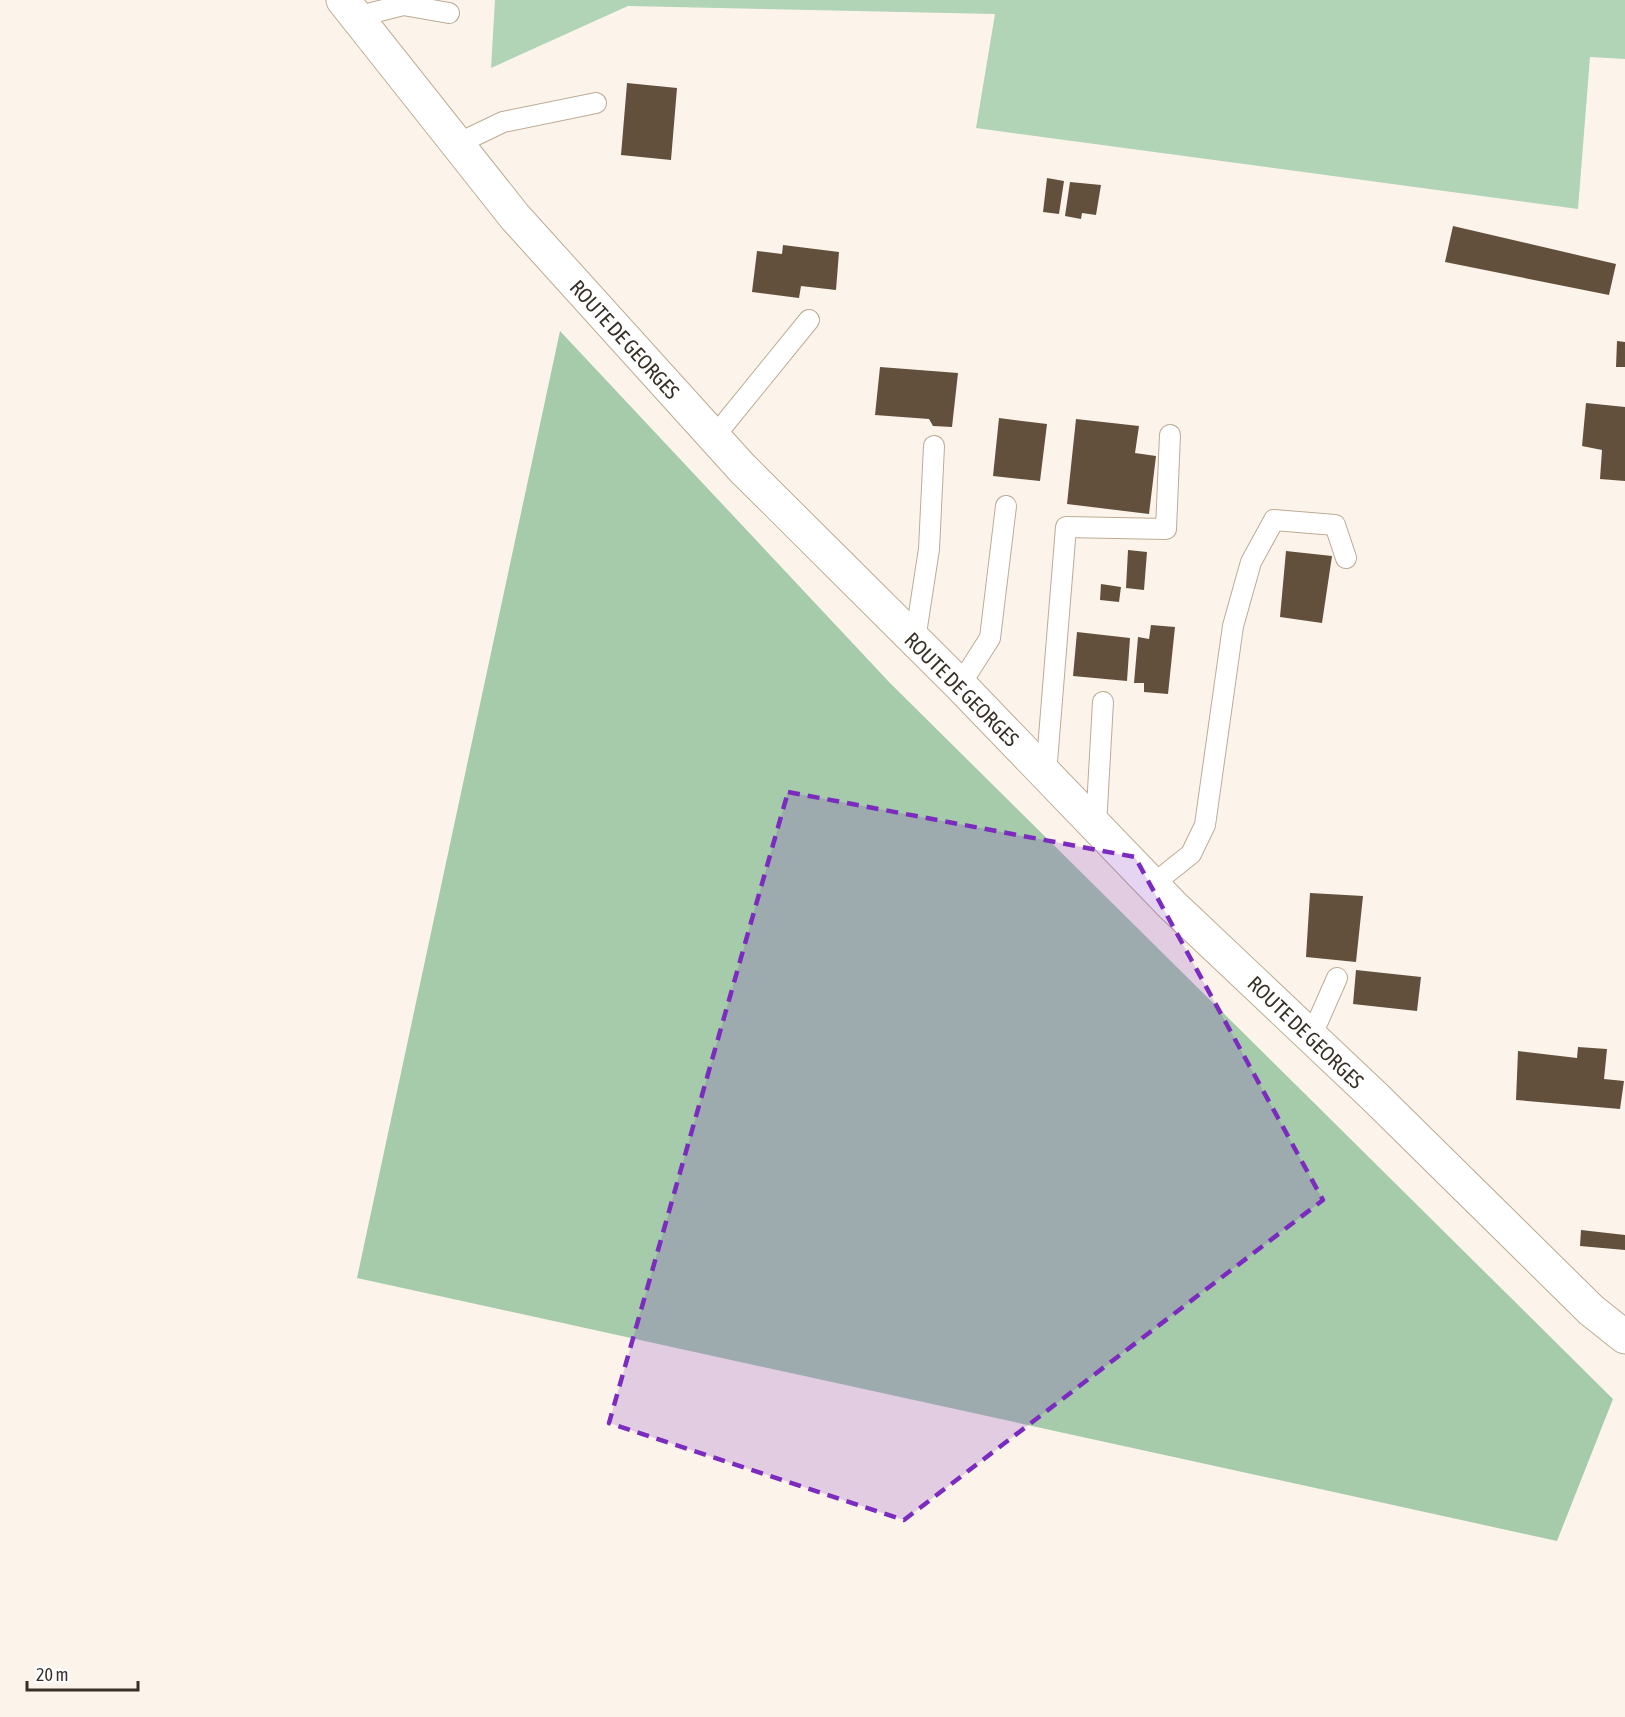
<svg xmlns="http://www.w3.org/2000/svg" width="1625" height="1717" viewBox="0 0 1625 1717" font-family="'Asap Condensed',sans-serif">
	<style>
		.green { fill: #b1d4b6 }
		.forest { fill: #a5cbab }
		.building { fill: #62503d }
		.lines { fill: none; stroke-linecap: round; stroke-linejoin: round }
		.service-casing { stroke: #bdab94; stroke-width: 22 }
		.tertiary-casing { stroke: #bdab94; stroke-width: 35 }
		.service { stroke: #fff; stroke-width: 20 }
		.tertiary { stroke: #fff; stroke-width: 33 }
		.marked { fill: #7b2cbf; fill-opacity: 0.2; stroke: #7b2cbf; stroke-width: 4.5; stroke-dasharray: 12 8; stroke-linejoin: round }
		.labels { text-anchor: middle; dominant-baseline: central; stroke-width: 6; stroke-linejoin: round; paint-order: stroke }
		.street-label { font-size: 21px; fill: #373027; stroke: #fff }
	</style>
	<rect width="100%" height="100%" fill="#fcf4eb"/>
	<path class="green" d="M495,0H1625V59L1590,57L1578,209L976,128L995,14L628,6L491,68Z"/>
	<path class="forest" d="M560,331L890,683L1613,1399L1557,1541L357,1278Z"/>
	<path class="building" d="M627,83L677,88L671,160L621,155Z
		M1047,178L1064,181L1059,214L1043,212Z
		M1070,182L1101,185L1096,215L1082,213L1081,219L1065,216Z
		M1453,226L1616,264L1609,295L1445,262Z
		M783,245L839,252L836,290L801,286L799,298L752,292L757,251L782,254Z
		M1617,341L1625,342V367H1616Z
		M880,367L958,373L952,427L933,426L929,419L875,415Z
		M1586,403L1625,407V481L1600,479L1602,450L1582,446Z
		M999,418L1047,424L1040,481L993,476Z
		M1076,419L1139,426L1135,453L1156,456L1149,514L1067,504Z
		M1128,550L1147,552L1144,590L1126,588Z
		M1286,551L1332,556L1322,623L1280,617Z
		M1101,584L1121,587L1119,602L1100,600Z
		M1151,625L1175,627L1168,694L1144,692V683H1134L1138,637L1149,639Z
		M1077,632L1130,638L1127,681L1073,676Z
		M1310,893L1363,896L1356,962L1306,957Z
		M1356,970L1421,977L1417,1011L1353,1004Z
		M1578,1047L1607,1049L1604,1079L1624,1081L1620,1109L1516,1100L1518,1051L1577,1058Z
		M1581,1230L1625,1235V1250L1580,1246Z"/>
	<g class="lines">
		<defs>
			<path id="service" d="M356,17L403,5L449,13
				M457,144L503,122L596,103
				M714,437L809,320
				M915,640L929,549L934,446
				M960,685L990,638L1006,506
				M1046,774L1066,527L1166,529L1170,435
				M1096,826L1103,702
				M1152,885L1191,854L1205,825L1233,626L1251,562L1274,520L1335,525L1346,558
				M1311,1037L1337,978"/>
			<path id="tertiary" d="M343,0L515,217L742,468L960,685L1172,905L1375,1097L1591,1310L1625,1337"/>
		</defs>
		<use href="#service" class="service-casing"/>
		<use href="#tertiary" class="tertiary-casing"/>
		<use href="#service" class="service"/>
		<use href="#tertiary" class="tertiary"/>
	</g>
	<path class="marked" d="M788,792L1135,857L1323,1200L904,1520L609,1423Z"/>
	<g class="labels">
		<g class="street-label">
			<text transform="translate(625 339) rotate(48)">ROUTE DE GEORGES</text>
			<text transform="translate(962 689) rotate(45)">ROUTE DE GEORGES</text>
			<text transform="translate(1306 1032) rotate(44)">ROUTE DE GEORGES</text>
		</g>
	</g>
	<path d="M27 1681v9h111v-9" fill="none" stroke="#373027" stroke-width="3"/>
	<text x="36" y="1681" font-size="18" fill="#373027" stroke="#ffffff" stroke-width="4.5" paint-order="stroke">20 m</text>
</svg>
